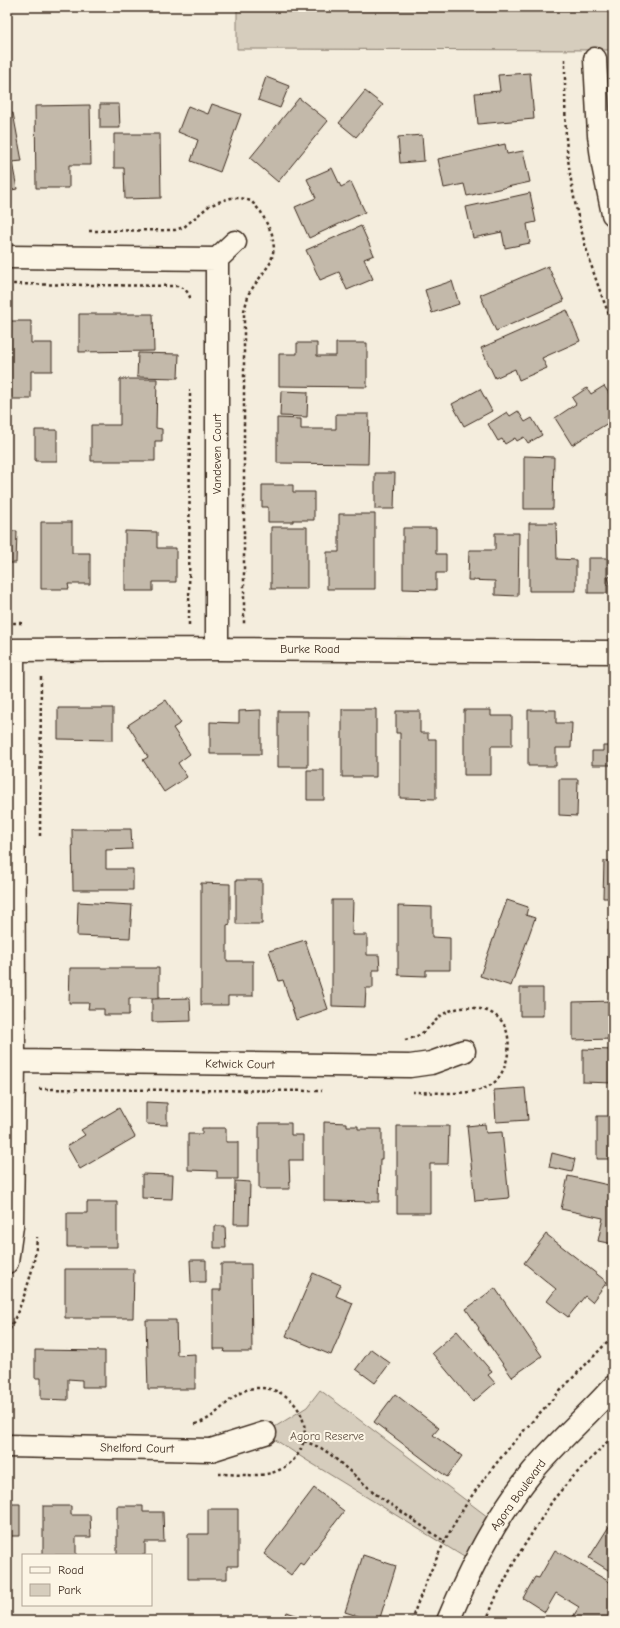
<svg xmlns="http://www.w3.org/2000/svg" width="620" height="1628" viewBox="0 0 620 1628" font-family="'Comic Neue',sans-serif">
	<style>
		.green { fill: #d6cdbd; stroke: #887c6e }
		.building { fill: #c3b9aa; stroke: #3b2a1e }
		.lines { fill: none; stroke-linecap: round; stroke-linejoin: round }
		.minor-casing { stroke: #3b2a1e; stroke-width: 25 }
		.path { stroke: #3b2a1e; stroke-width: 2.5; stroke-dasharray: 3 3; stroke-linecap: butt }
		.minor { stroke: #fcf5e5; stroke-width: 22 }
		.labels { text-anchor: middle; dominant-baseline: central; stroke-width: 4; stroke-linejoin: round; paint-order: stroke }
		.street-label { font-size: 12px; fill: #3b2a1e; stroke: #fcf5e5 }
		.park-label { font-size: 12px; fill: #625346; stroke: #fcf5e5 }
	</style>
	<rect width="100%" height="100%" fill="#f4eddd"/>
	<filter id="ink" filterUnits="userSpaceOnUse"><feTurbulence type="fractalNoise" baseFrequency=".025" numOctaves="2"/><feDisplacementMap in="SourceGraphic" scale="8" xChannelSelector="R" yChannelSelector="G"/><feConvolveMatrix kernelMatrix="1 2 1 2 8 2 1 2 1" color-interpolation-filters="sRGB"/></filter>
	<g filter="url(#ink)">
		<path class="green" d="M237,7H613V50L237,49Z
			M320,1390L496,1523L474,1563L303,1458L265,1433L307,1407Z"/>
		<path class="building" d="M530,73L534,119L478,124L475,93L500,91L498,75Z
			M266,77L289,86L280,108L258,100Z
			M365,91L383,105L356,137L339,123Z
			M299,98L328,121L278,182L250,158Z
			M100,104H119L120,128H100Z
			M212,104L241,114L220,172L191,161L198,140L178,132L188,106L208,114Z
			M90,105L91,165H69V188H36L35,106Z
			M13,113L22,161L12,162L17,189L7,191V114Z
			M114,134H160L161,198L125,199L124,168H114Z
			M422,135L424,161L400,163L398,137Z
			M505,144L507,154L523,151L530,182L467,196L464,184L444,188L438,159Z
			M332,168L341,187L351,182L365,212L309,238L295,207L316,198L307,179Z
			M530,193L536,222L527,224L530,243L505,248L502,232L473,238L466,207Z
			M361,226L374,255L364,259L373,279L347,290L339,272L320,280L306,250Z
			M548,266L564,301L496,331L480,295Z
			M452,281L459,304L432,313L425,290Z
			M567,310L580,341L542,358L547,368L519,380L515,369L495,378L481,348Z
			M79,314H153L154,351L79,352Z
			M7,321H31V343H52V371H31V399H7Z
			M297,343H317V356H336V343H367V387L279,386V354H297Z
			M138,353L179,354L178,378L137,377Z
			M120,379H157L156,428L162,429V441H155V461H91V425H120Z
			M604,386L613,399V420L572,445L555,418L576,404L572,398L587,388L591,394Z
			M480,389L492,411L464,426L452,404Z
			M281,391L308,392L307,417L280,416Z
			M518,411L525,422L532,418L542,435L528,443L524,437L517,441L515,438L505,444L502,439L498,441L488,424L507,412L510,416Z
			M336,414H369L368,464L277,463V418L301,419V429H336Z
			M35,430H57V461H35Z
			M524,456L554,457L553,509H524Z
			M375,473H395L394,509H375Z
			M262,485H293V492H314V520H293V522H268V507H262Z
			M339,514H375V589H327V552H339Z
			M41,522H72V553H90V584H68L69,589H41Z
			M529,523H556L557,559L576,560V591H529Z
			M271,527H307V589H271Z
			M403,528H436V554H446V573H436V590L403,589Z
			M7,531H17L16,563H7Z
			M125,531L157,532V548H176V582H153V591H125Z
			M495,533H519L518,596L495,595V581L468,580L469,550H495Z
			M588,558H607V593H588Z
			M613,576V595L608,577Z
			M166,700L181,723L173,728L190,754L178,763L187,777L164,792L143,760L148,757L128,725Z
			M58,708H113V740L58,739Z
			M342,709H376V777H342Z
			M261,710V754H210V722L239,723V711Z
			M464,710H491V716H512V746H491V775H464Z
			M528,710H556V723H572L571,748H556V766H528Z
			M278,711H308V767H278Z
			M396,711H420V733H428V739H436V799L400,798V733H396Z
			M603,746H613V765H592V751H603Z
			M307,770H324V800H307Z
			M559,779H578L577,816L559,815Z
			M72,829H131L132,849L106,850V869H133V890H73Z
			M604,861H613V898H603Z
			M236,880H262V924H236Z
			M201,883L230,884V924L227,925V961H253V996H228V1005H201Z
			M332,900H353L352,935H367V955H379L380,970H373V988H366L365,1007L332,1006Z
			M507,900L528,907L526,915L535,918L511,986L480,976Z
			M78,902L132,905L130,938L77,936Z
			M398,906L432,907V937L450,938V970H426V976L398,975Z
			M608,930H613V971H608Z
			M305,940L328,1009L296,1020L283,980L279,981L269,951Z
			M70,968H159V998H129V1015H104V1009H88L89,1003H69Z
			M520,988H543V1016H520Z
			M190,998L191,1021L152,1022V999Z
			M613,1001V1039L573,1040V1002Z
			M583,1049L613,1050V1083L583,1082Z
			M525,1088L528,1120L496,1122L494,1090Z
			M146,1102L167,1103V1125L146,1124Z
			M119,1108L135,1137L80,1169L67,1146L85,1135L81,1130Z
			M597,1116H613V1159H597Z
			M324,1122L347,1123V1126H358V1129H382V1159H380L379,1202L324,1201Z
			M259,1123H291V1135H303V1160H289L290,1189H259Z
			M485,1124L486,1133L502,1132L509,1198L475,1201L467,1126Z
			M397,1126H449L448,1164H430V1213H397Z
			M202,1128H226V1142H238V1179H217V1171L188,1170V1134H202Z
			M552,1153L575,1159L572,1172L549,1167Z
			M142,1174L173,1175L172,1199L142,1198Z
			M568,1176L613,1186V1244L598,1241L603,1218L561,1209Z
			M235,1181L250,1182L249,1224H234Z
			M87,1202H117V1247H67V1213H87Z
			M214,1226H225L226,1248H214Z
			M546,1234L607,1282L592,1302L585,1296L568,1317L547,1301L556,1289L524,1263Z
			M190,1260H206V1282H191Z
			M221,1264H251L252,1352H224L225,1349H213V1290H221Z
			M65,1269H134L133,1318H65Z
			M313,1273L341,1285L336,1296L353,1303L331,1355L286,1336Z
			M495,1288L542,1356L512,1377L478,1329L479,1328L466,1309Z
			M146,1320H176L177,1355L195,1354V1389H148Z
			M457,1331L492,1372L488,1375L495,1383L473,1402L432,1353Z
			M371,1349L390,1363L375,1383L356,1369Z
			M35,1350L105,1351V1387H82V1380L68,1379V1400L41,1399V1378H35Z
			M395,1394L439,1428L433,1435L462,1456L447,1477L374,1422Z
			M314,1488L344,1511L303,1565L300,1563L291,1575L264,1554Z
			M7,1504H20V1536H7Z
			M43,1506H71V1515H90L91,1537H76V1555H43Z
			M117,1506H143V1512H163L164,1542H145V1555H117Z
			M208,1509H238V1566H227V1579H188V1534H208Z
			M613,1520V1573L589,1558Z
			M555,1550L613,1584V1621H573L571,1620L579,1607L556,1593L545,1612L523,1598L535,1577L539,1578Z
			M363,1555L396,1566L379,1621H373L345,1612Z
			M287,1612L304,1618L303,1619L309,1621H283Z"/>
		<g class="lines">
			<defs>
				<path id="minor" d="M595,59L599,135L603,165L613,214
					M7,257L217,259L235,242
					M217,259V649
					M7,650L217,649L613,652
					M14,1061L410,1066L431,1063L464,1051
					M7,1262L12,1226L14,1061L13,650
					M7,1446L211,1450L265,1433
					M448,1621C471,1567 496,1516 533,1471C558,1441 587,1416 613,1387"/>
			</defs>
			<use href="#minor" class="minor-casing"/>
			<path class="path" d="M565,59C565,85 565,112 566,138C571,202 588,265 613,324
				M89,231L175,230L184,227L209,206L221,201L231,198H241L251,201L261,212L272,234L274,248L271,262L249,293L244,311V625
				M7,284L177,286C185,288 189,292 191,301
				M7,623H22
				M189,625L190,390
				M40,836L41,675
				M405,1040C409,1039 415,1037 419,1035C437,1024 437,1011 462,1008C476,1006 495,1011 503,1023C514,1040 508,1074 491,1085C473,1097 434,1092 413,1092
				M39,1089L322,1091
				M7,1335C22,1304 35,1272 37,1237
				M195,1424C219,1419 231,1390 255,1388C306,1385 325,1450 277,1471C261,1478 237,1474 219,1474
				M304,1441L321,1448L330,1454L377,1495L444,1541
				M411,1621C428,1575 447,1530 476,1490C502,1454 532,1421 563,1388C580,1370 597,1354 613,1335
				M486,1621L496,1597L517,1557L553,1500L570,1480L613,1436"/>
			<use href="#minor" class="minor"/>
		</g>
	</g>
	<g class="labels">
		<g class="street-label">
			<text transform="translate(217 454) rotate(-90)">Vandeven Court</text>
			<text x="310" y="649">Burke Road</text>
			<text transform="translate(240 1064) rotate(1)">Ketwick Court</text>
			<text transform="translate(137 1448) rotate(1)">Shelford Court</text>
			<text transform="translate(518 1495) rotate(-54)">Agora Boulevard</text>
		</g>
		<g class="park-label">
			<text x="327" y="1436">Agora Reserve</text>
		</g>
	</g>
	<rect width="620" height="1628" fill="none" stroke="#fcf5e5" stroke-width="24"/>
	<rect x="12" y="12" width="596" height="1604" fill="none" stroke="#3b2a1e" stroke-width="1.5" filter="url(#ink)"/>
	<rect x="22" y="1554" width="130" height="52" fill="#fcf5e5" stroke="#afa495"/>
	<rect x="30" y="1567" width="20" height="6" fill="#fcf5e5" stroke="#afa495"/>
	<text x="58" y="1574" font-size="12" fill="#3b2a1e">Road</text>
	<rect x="30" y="1584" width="20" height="12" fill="#d6cdbd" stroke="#afa495"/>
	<text x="58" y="1594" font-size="12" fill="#3b2a1e">Park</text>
</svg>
